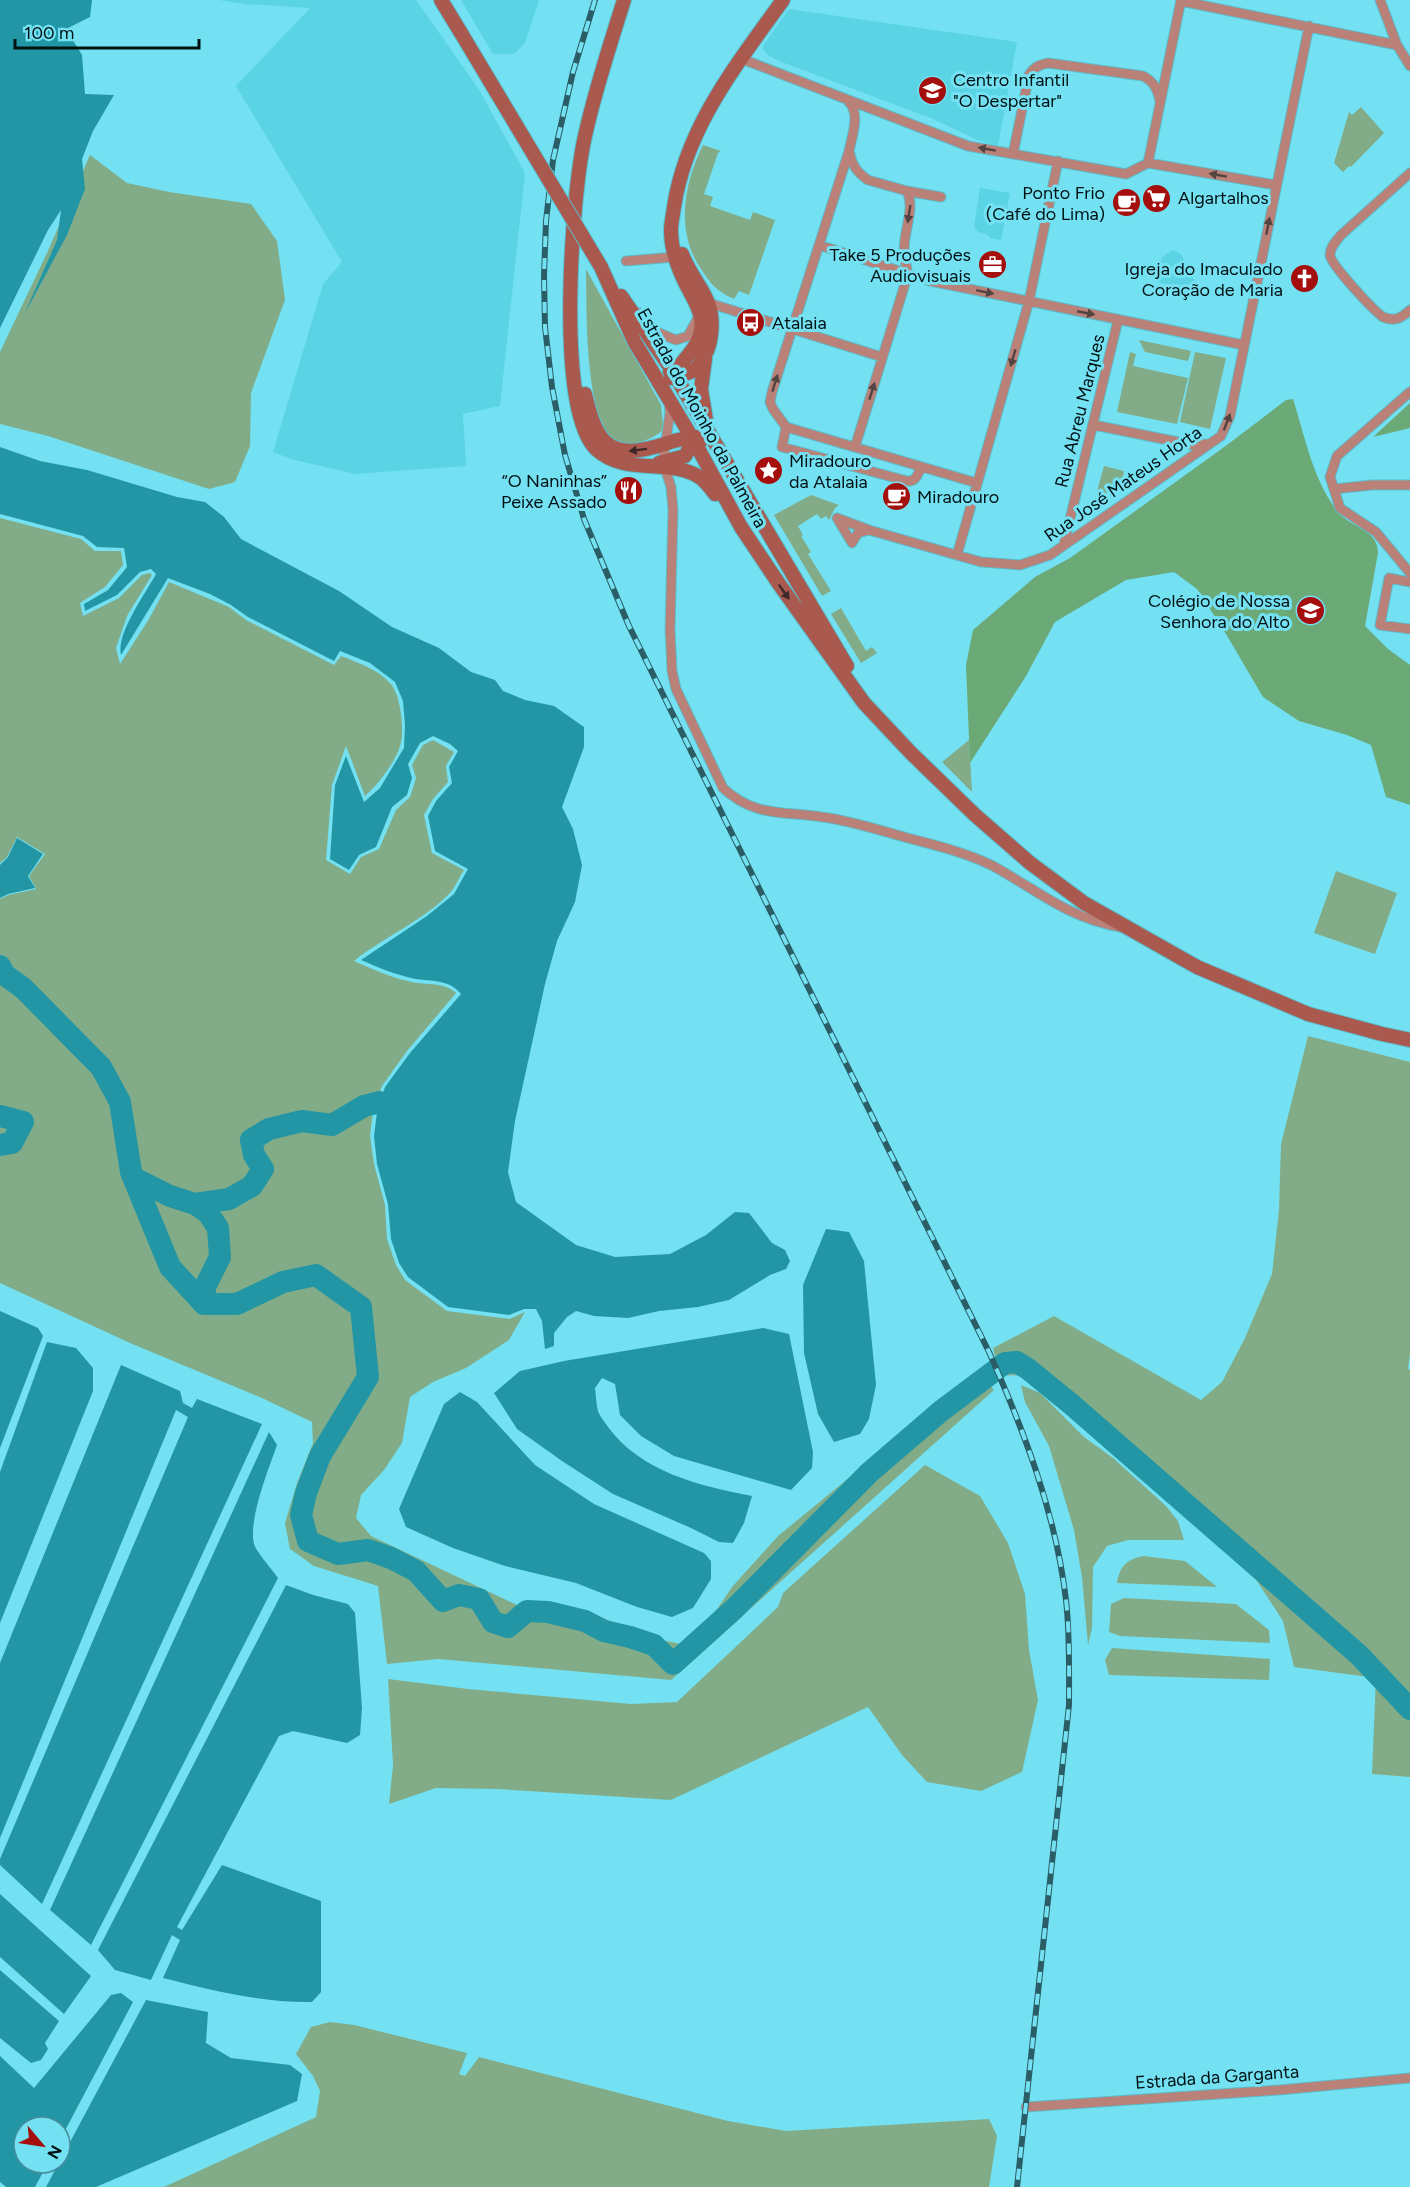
<svg xmlns="http://www.w3.org/2000/svg" width="1410" height="2187" viewBox="0 0 1410 2187" font-family="Figtree,sans-serif">
	<style>
		.built { fill: #5ad4e5 }
		.green { fill: #82ac88 }
		.forest { fill: #6ba976 }
		.water { fill: #2296a5 }
		.lines { fill: none; stroke-linecap: round; stroke-linejoin: round }
		.river { stroke: #2296a5; stroke-width: 22 }
		.street-casing { stroke: #5ebcca; stroke-width: 11 }
		.secondary-casing { stroke: #5ebcca; stroke-width: 16 }
		.street { stroke: #b98178; stroke-width: 9 }
		.secondary { stroke: #aa594f; stroke-width: 14 }
		.rail-casing { stroke: #2a5d65; stroke-width: 6 }
		.rail { stroke: #73e1f2; stroke-width: 4; stroke-dasharray: 11; stroke-linecap: butt }
		.secondary-bridge-casing { stroke: #5ebcca; stroke-width: 16; stroke-linecap: butt }
		.secondary-bridge { stroke: #aa594f; stroke-width: 14 }
		.oneway { fill: #534341 }
		.oneway2 { fill: #3c2a29 }
		.labels { text-anchor: middle; dominant-baseline: central; stroke-width: 6; stroke-linejoin: round; paint-order: stroke }
		.poi-label { font-size: 18px; fill: #001114; stroke: #73e1f2; text-anchor: start }
		.street-label { font-size: 18px; fill: #001114; stroke: #73e1f2 }
	</style>
	<rect width="100%" height="100%" fill="#73e1f2"/>
	<path class="built" d="M219,0H416L478,88L525,173L500,406L463,414L466,466L355,474L291,459L273,452L323,284L342,262L236,86L310,8L245,4Z
		M461,0H539L525,43L514,54H493Z
		M789,9L1017,42L998,146L977,140L933,119L779,61L768,55L762,48L764,44Z
		M980,188L1010,193L1001,240L990,238L988,235L978,232L974,227Z
		M1173,250L1181,254L1200,291L1152,281L1162,257Z"/>
	<path class="green" d="M1361,107L1384,133L1351,167L1349,166L1343,172L1334,163L1349,112L1352,115Z
		M703,145L721,151L718,153L704,194L713,197L710,206L750,220L753,212L775,220L749,295L739,291L734,299C720,293 711,285 703,272C675,234 683,185 703,145Z
		M90,155L127,183L169,192L251,204L277,241L285,300L251,393L250,446L235,482L209,489L48,436L0,424V352L47,253Z
		M586,269L661,405L663,426L661,432C649,440 632,448 618,442C583,426 587,304 586,269Z
		M1139,340L1191,351L1188,361L1145,352Z
		M1130,352L1136,354L1133,366L1188,378L1177,424L1117,412Z
		M1195,352L1226,358L1210,429L1180,422Z
		M1104,466L1124,471L1122,482L1094,502Z
		M811,495L839,505L835,508L829,520L826,516L821,519L817,514L798,526L803,535L801,536L811,552L808,554L831,591L822,596L774,515Z
		M0,518L81,539L95,551H121L123,565L105,587L80,603L83,616L119,598L142,575L150,573L152,575L127,616L116,648L120,664L149,619L169,582L229,607L246,620L334,665L341,656C359,663 377,669 390,683C401,694 405,732 400,746C396,761 377,786 365,796L346,746L332,785L326,860L350,874L361,857L379,849L396,810L410,797L416,778L412,765L423,745L433,740L454,752L446,766L448,782L433,799L424,815L432,853L464,870C459,877 456,887 449,894C422,921 384,937 354,961C372,969 392,978 412,982C426,985 445,982 456,993L407,1051L382,1086L373,1111L370,1136L374,1164L385,1205L387,1239L396,1265L405,1280L447,1311L510,1319L525,1312L509,1340L466,1368L433,1382L410,1397L402,1443L384,1470L361,1495L356,1518L371,1536L521,1607L583,1610L655,1639L687,1645L707,1624L732,1587L778,1536L883,1450L980,1375L994,1390L671,1680L439,1659L387,1664L378,1586L314,1566L290,1549L285,1523L297,1483L313,1443L312,1422L262,1398L130,1343L0,1283V899L8,895L36,889L29,876L45,854L17,837L7,857L0,863Z
		M841,608L866,651L872,647L877,653L861,663L831,614Z
		M969,740L972,792L942,762Z
		M1336,871L1397,893L1375,954L1314,933Z
		M1308,1036L1410,1062V1354L1408,1369L1410,1370V1777L1372,1774L1376,1678L1294,1667L1283,1621L1255,1578L1039,1376L1000,1375L993,1348L1054,1316L1201,1400L1222,1382L1245,1338L1272,1274L1279,1210L1281,1144Z
		M1021,1385L1040,1393L1084,1437L1113,1458L1166,1506L1178,1521L1184,1540H1128L1107,1546L1093,1567L1092,1628L1088,1645L1082,1577L1074,1530L1049,1446L1025,1402Z
		M925,1465L980,1496L1008,1543L1025,1594L1029,1650L1038,1700L1022,1772L981,1791L927,1782L902,1755L868,1707L671,1800L498,1789L436,1788L389,1804L393,1765L388,1679L468,1689L631,1704L677,1702L778,1607L783,1593Z
		M1143,1556L1185,1561L1217,1587L1117,1583C1120,1566 1126,1560 1143,1556Z
		M1124,1598L1236,1604L1269,1630L1270,1643L1120,1636L1109,1632L1111,1604Z
		M1112,1648L1270,1659L1269,1680L1109,1675L1105,1660Z
		M330,2022L354,2025L467,2053L459,2074L465,2076L479,2057L728,2121L786,2131L989,2119L997,2136L989,2187H164L316,2117L320,2091L313,2076L296,2054L311,2027Z"/>
	<path class="forest" d="M1293,399C1305,437 1313,480 1338,512C1351,528 1378,529 1378,553L1365,626L1388,649L1410,665V805L1386,797L1371,745L1347,735L1299,721L1263,697L1226,634L1197,589L1174,572L1126,580L1055,622L1026,676L970,763L966,665L973,630L1035,577L1070,558L1227,445L1286,400Z
		M1410,403V428L1373,437Z"/>
	<path class="water" d="M0,0H92L90,17L66,29L82,55L85,94L114,95L93,131L82,159L85,189L67,235L24,315L57,240L61,210L48,230L0,328Z
		M0,447L40,461L87,470L177,497L205,502L224,517L241,539L339,591L392,627L439,648L471,672L495,680L503,691L525,700L554,706L584,727V747L562,807L573,829L582,865L575,902L557,941L545,984L515,1121L508,1172L516,1202L576,1245L615,1257L670,1254L706,1235L735,1212L749,1213L772,1243L785,1250L790,1261L786,1269L770,1275L729,1300L698,1307L659,1311L628,1318L594,1316L576,1311L567,1317L554,1333V1346L545,1349L542,1321L536,1309H524L509,1315L448,1307L408,1277L399,1263L391,1239L388,1204L377,1164L374,1136L377,1112L385,1087L410,1053L461,994C449,978 428,982 411,978C394,974 377,967 361,960L427,916L454,894L468,869L435,851L428,816L436,801L452,783L449,767L458,751L450,744L433,736L420,743L408,764L412,778L407,795L392,807L376,847L359,855L349,870L330,859L335,785L346,756L364,802L380,788L404,748L405,725L403,701L395,682L370,663L340,651L334,661L248,617L231,605L210,594L168,578L121,655C116,633 146,593 156,574L151,569L140,572L117,595L85,611L84,604L108,590L127,567L124,548L97,547L83,536L0,514Z
		M17,838L43,854L28,876L35,888L8,894L0,898V865L8,857Z
		M826,1229L849,1232L864,1261L876,1385L869,1419L860,1434L834,1442L818,1414L804,1353L803,1285Z
		M0,1311L38,1328L43,1336L0,1448Z
		M763,1328L789,1334L813,1452L812,1468L791,1490L674,1456L641,1436L620,1415L615,1384L602,1378L595,1388C596,1395 596,1404 598,1411C600,1417 605,1422 608,1427C641,1472 700,1486 752,1496L744,1523L733,1543L719,1542L691,1528L613,1494L562,1461L517,1429L494,1393L520,1371L564,1361Z
		M47,1342L76,1348L93,1368V1391L0,1623V1472Z
		M121,1365L180,1391L183,1403L192,1408L197,1399L262,1424L42,1904L0,1865V1859L188,1417L176,1410L0,1838V1663Z
		M460,1392L477,1402L535,1465L594,1504L704,1553L711,1561V1579L693,1608L672,1617L637,1607L576,1583L505,1566L453,1548L406,1527L399,1509L444,1404Z
		M269,1432L277,1445C269,1468 248,1520 254,1544C257,1553 272,1569 278,1578L91,1945L50,1910Z
		M286,1585L313,1595L348,1604L355,1613L362,1708L360,1735L347,1743L293,1731L279,1736L177,1927L182,1930L222,1865L321,1901V1992L312,2002C262,2003 211,1990 163,1978L180,1940L172,1935L151,1980L115,1970L98,1950Z
		M0,1894L91,1976L64,2014L0,1957Z
		M0,1970L59,2021L45,2043L48,2049L41,2060L31,2063L0,2038Z
		M121,1993L133,2002L60,2140V2127H24V2163H48L35,2187H6L0,2182V2056L34,2088L111,1995Z
		M146,2000L208,2012L206,2043L231,2058L290,2065L302,2074L297,2101L96,2187H46Z"/>
	<g class="lines">
		<path class="river" d="M0,966L5,975L23,988L101,1067L120,1102L131,1172L170,1267L204,1304H237L283,1282L316,1275L361,1307L368,1377L320,1456L306,1493L301,1515L308,1541L338,1554L368,1550L391,1558L416,1571L443,1601L459,1595L479,1599L493,1622L508,1627L527,1611L548,1612L585,1621L604,1631L630,1637L654,1645L673,1664L734,1609L870,1472L941,1411L1005,1363L1017,1362L1028,1369L1071,1404L1359,1655L1410,1709
			M0,1116L23,1122L12,1143L0,1145
			M134,1178L170,1196L195,1204L229,1199L252,1186L263,1169L254,1155L251,1140L269,1129L302,1121L332,1125L364,1106L380,1102
			M195,1204L208,1213L218,1228L220,1257L205,1287L204,1304"/>
		<defs>
			<path id="street" d="M1380,0L1397,45L1410,66
				M1181,1L1397,45
				M742,59L968,146L1126,174L1148,163L1276,185
				M848,101C861,113 852,136 849,151L772,392L770,402L773,409L786,427L977,483
				M850,154C852,166 858,173 868,180L907,191C914,206 907,223 905,239C903,251 905,262 908,274L855,447
				M1013,154L1029,75C1034,67 1039,65 1048,63L1143,76C1154,82 1157,88 1160,101
				M1148,163L1181,0
				M1410,173L1341,235C1336,241 1330,247 1330,255C1331,265 1373,310 1383,317C1395,322 1401,318 1410,310
				M907,191L941,197
				M819,245L930,281L1244,345
				M626,261L675,257
				M704,303H709L882,357
				M640,313L659,333L676,340L688,336L699,316
				M1410,392L1337,456L1330,477L1340,508L1376,532L1410,573
				M669,404L670,412L663,462L671,487L673,510L670,630L672,671L676,689L723,788C754,817 782,811 822,817C847,820 872,828 897,835C929,844 963,851 993,866C1037,890 1068,918 1120,927
				M1094,425L1193,445L1207,444
				M786,427L782,447L907,481C916,482 918,474 921,467
				M1334,489L1372,485H1410
				M852,543L858,533L869,530L981,562L1020,565L1050,555L1221,436L1230,416L1309,26
				M852,543L837,518L869,530
				M1064,544L1118,320
				M957,555L1029,301L1058,161
				M1410,582L1389,578L1380,625L1410,629
				M1026,2107L1279,2090L1410,2078"/>
			<path id="secondary" d="M441,0L461,33
				M624,0C610,45 595,90 585,136C572,192 555,409 596,449C624,475 665,459 696,475C704,479 710,487 715,494
				M601,267L634,341L694,441L741,527L779,584L864,703L911,753L975,815L1030,863L1084,903L1197,967L1308,1014L1382,1034L1410,1040
				M621,296L670,367L847,666
				M705,359L701,389L706,420
				M670,372C681,376 691,375 699,365C705,357 710,345 711,335C716,296 694,286 682,254
				M671,378C679,363 693,354 699,338C708,316 691,297 683,278C676,263 671,246 671,230C671,223 673,215 674,207C686,127 737,64 783,0
				M585,394C595,436 605,461 654,447C664,445 675,439 686,439C690,440 695,441 700,442
				M659,463L685,456L696,437"/>
		</defs>
		<use href="#street" class="street-casing"/>
		<use href="#secondary" class="secondary-casing"/>
		<use href="#street" class="street"/>
		<use href="#secondary" class="secondary"/>
		<defs>
			<path id="rail" d="M595,0L573,72L553,160L546,221L544,276L545,327L552,387L565,455L584,519L629,626L989,1352C1024,1431 1056,1514 1066,1600C1070,1635 1069,1670 1069,1705L1017,2187"/>
		</defs>
		<use href="#rail" class="rail-casing"/>
		<use href="#rail" class="rail"/>
		<defs>
			<path id="secondary-bridge" d="M461,33L601,267"/>
		</defs>
		<use href="#secondary-bridge" class="secondary-bridge-casing"/>
		<use href="#secondary-bridge" class="secondary-bridge"/>
	</g>
	<defs><path id="oneway-solid" d="M-6-.8H1V-3.2L6.5 0L1 3.2V.8H-6Z" transform="scale(1.5)"/></defs>
	<g class="oneway">
		<use href="#oneway-solid" transform="translate(987 149) rotate(-170)"/>
		<use href="#oneway-solid" transform="translate(1218 175) rotate(-170)"/>
		<use href="#oneway-solid" transform="translate(909 214) rotate(99)"/>
		<use href="#oneway-solid" transform="translate(1268 226) rotate(-79)"/>
		<use href="#oneway-solid" transform="translate(985 292) rotate(12)"/>
		<use href="#oneway-solid" transform="translate(1086 313) rotate(11)"/>
		<use href="#oneway-solid" transform="translate(1013 358) rotate(106)"/>
		<use href="#oneway-solid" transform="translate(775 383) rotate(-73)"/>
		<use href="#oneway-solid" transform="translate(872 391) rotate(-73)"/>
		<use href="#oneway-solid" transform="translate(1227 422) rotate(-69)"/>
	</g>
	<g class="oneway2">
		<use href="#oneway-solid" transform="translate(638 450) rotate(173)"/>
		<use href="#oneway-solid" transform="translate(784 592) rotate(55)"/>
	</g>
	<defs>
		<symbol id="school-disc" viewBox="-11 -11 22 22"><circle r="9.5" fill="#a40e0c" stroke="#73e1f2"/><path d="M0-5L7-2L0 1L-7-2ZM-4 1L0 2.5L4 1V4Q0 6-4 4Z" fill="#fff"/></symbol>
		<symbol id="supermarket-disc" viewBox="-11 -11 22 22"><circle r="9.5" fill="#a40e0c" stroke="#73e1f2"/><path d="M-6-5.5h2.5l.6 2H6L4.5 2H-2.5L-4.4-4H-6ZM-1.5 3.2a1.3 1.3 0 1 0 .1 0ZM3 3.2a1.3 1.3 0 1 0 .1 0Z" fill="#fff"/></symbol>
		<symbol id="cafe-disc" viewBox="-11 -11 22 22"><circle r="9.5" fill="#a40e0c" stroke="#73e1f2"/><path d="M-5.5-4.5H6V0H3Q3 3.5 0 3.5H-2.5Q-5.5 3.5-5.5 0ZM3-3.2v2h1.7v-2ZM-6 4.5H4V6H-6Z" fill="#fff"/></symbol>
		<symbol id="office-disc" viewBox="-11 -11 22 22"><circle r="9.5" fill="#a40e0c" stroke="#73e1f2"/><path d="M-6-3h4V-5.5h4V-3h4V5H-6ZM-1-4.5V-3h2v-1.5ZM-6 0V1H6V0Z" fill="#fff"/></symbol>
		<symbol id="church-disc" viewBox="-11 -11 22 22"><circle r="9.5" fill="#a40e0c" stroke="#73e1f2"/><path d="M-1.2-6h2.4v3.5h3.3v2.4h-3.3V6h-2.4V-.1h-3.3v-2.4h3.3Z" fill="#fff"/></symbol>
		<symbol id="bus-disc" viewBox="-11 -11 22 22"><circle r="9.5" fill="#a40e0c" stroke="#73e1f2"/><path d="M-5-6H5V4H4V6H2V4H-2V6H-4V4H-5ZM-3.5-4V0h7V-4ZM-3.5 1.2v1.5H-2V1.2ZM2 1.2v1.5H3.5V1.2Z" fill="#fff"/></symbol>
		<symbol id="sight-disc" viewBox="-11 -11 22 22"><circle r="9.5" fill="#a40e0c" stroke="#73e1f2"/><path d="M0-6L1.8-2.2L6-1.7L2.9 1.2L3.7 5.4L0 3.3L-3.7 5.4L-2.9 1.2L-6-1.7L-1.8-2.2Z" fill="#fff"/></symbol>
		<symbol id="restaurant-disc" viewBox="-11 -11 22 22"><circle r="9.5" fill="#a40e0c" stroke="#73e1f2"/><path d="M-5-6h1v4h1v-4h1v4h1v-4h1v5L-1.5 .5V6h-2V.5L-5-1ZM5-6V6H3V1.5H1.5Q1.5-4 5-6Z" fill="#fff"/></symbol>
	</defs>
	<g fill-rule="evenodd">
		<use href="#school-disc" x="916" y="74" width="33" height="33"/>
		<use href="#supermarket-disc" x="1140" y="182" width="33" height="33"/>
		<use href="#cafe-disc" x="1110" y="186" width="33" height="33"/>
		<use href="#office-disc" x="976" y="248" width="33" height="33"/>
		<use href="#church-disc" x="1288" y="262" width="33" height="33"/>
		<use href="#bus-disc" x="734" y="306" width="33" height="33"/>
		<use href="#sight-disc" x="752" y="454" width="33" height="33"/>
		<use href="#restaurant-disc" x="612" y="474" width="33" height="33"/>
		<use href="#cafe-disc" x="880" y="480" width="33" height="33"/>
		<use href="#school-disc" x="1294" y="594" width="33" height="33"/>
	</g>
	<g class="labels">
		<g class="poi-label">
			<text x="953" y="80">Centro Infantil<tspan x="953" dy="21">"O Despertar"</tspan></text>
			<text x="1105" y="193" text-anchor="end">Ponto Frio<tspan x="1105" dy="21">(Café do Lima)</tspan></text>
			<text x="1178" y="198">Algartalhos</text>
			<text x="971" y="255" text-anchor="end">Take 5 Produções<tspan x="971" dy="21">Audiovisuais</tspan></text>
			<text x="1283" y="269" text-anchor="end">Igreja do Imaculado<tspan x="1283" dy="21">Coração de Maria</tspan></text>
			<text x="772" y="323">Atalaia</text>
			<text x="789" y="461">Miradouro<tspan x="789" dy="21">da Atalaia</tspan></text>
			<text x="607" y="481" text-anchor="end">“O Naninhas”<tspan x="607" dy="21">Peixe Assado</tspan></text>
			<text x="917" y="497">Miradouro</text>
			<text x="1290" y="601" text-anchor="end">Colégio de Nossa<tspan x="1290" dy="21">Senhora do Alto</tspan></text>
		</g>
		<g class="street-label">
			<text transform="translate(1080 411) rotate(-76)">Rua Abreu Marques</text>
			<text transform="translate(702 418) rotate(61)">Estrada do Moinho da Palmeira</text>
			<text transform="translate(1123 484) rotate(-35)">Rua José Mateus Horta</text>
			<text transform="translate(1217 2077) rotate(-4)">Estrada da Garganta</text>
		</g>
	</g>
	<g transform="translate(42 2145) rotate(119)"><circle r="28" fill="#73e1f2" stroke="#458e99" stroke-width="1.5"/>
	<path d="M0-4.5L10 22L0 15L-10 22Z" fill="#a40e0c"/>
	<text y="-9" font-size="16" font-weight="bold" text-anchor="middle" fill="#001114">N</text>
	</g>
	<path d="M15 39v9h184v-9" fill="none" stroke="#001114" stroke-width="3"/>
	<text x="24" y="39" font-size="18" fill="#001114" stroke="#73e1f2" stroke-width="4.5" paint-order="stroke">100 m</text>
</svg>
